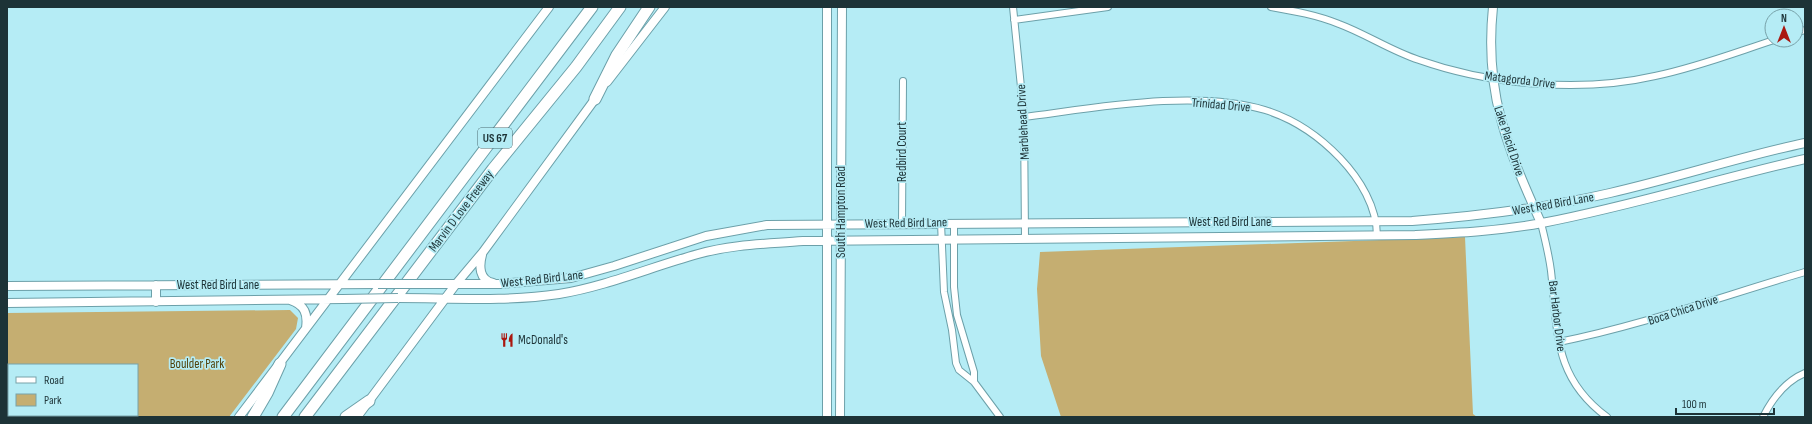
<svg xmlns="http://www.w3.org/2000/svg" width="1812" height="424" viewBox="0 0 1812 424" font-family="'Sofia Sans Condensed',sans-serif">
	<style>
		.green { fill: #c5ae71; fill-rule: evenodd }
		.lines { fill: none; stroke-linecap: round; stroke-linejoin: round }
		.street-casing { stroke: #6ca0a9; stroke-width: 8 }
		.secondary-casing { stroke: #6ca0a9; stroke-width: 10 }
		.highway-casing { stroke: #6ca0a9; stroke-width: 13 }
		.street { stroke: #fff; stroke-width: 6 }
		.secondary { stroke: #fff; stroke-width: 8 }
		.highway { stroke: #fff; stroke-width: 11 }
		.secondary-bridge-casing { stroke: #6ca0a9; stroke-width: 10; stroke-linecap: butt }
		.secondary-bridge { stroke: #fff; stroke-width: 8 }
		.labels { text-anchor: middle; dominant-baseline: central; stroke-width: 3.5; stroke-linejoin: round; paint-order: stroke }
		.shield { fill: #b5ecf5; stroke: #4b6a70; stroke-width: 1 }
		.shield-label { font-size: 12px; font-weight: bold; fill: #1d3337 }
		.street-label { font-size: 13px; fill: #1d3337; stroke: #b5ecf5 }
		.poi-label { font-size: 13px; fill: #1d3337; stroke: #b5ecf5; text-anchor: start }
		.park-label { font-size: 13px; fill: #52410a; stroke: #b5ecf5 }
	</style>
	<rect width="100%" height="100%" fill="#b5ecf5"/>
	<path class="green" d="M1465,237L1473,414L1477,417H1061L1041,356L1037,289L1040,252Z
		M290,310L298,318L296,329L229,417H7V313ZM9,365H137V415H9Z"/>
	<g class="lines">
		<defs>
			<path id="street" d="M1013,7L1024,117L1025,238
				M1271,7C1294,11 1317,15 1339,24C1366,34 1391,51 1419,60C1490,85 1581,93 1655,76C1695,68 1734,53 1774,40
				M1014,20L1108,7
				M1796,33L1805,30
				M1024,117C1095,108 1195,89 1265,110C1294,119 1319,136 1340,158C1360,179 1377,207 1377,236
				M902,223L903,81
				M941,223L944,292L952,330L956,363L959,370L974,382L1000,417
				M954,223V287L957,315L974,372V382
				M1541,223C1545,239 1549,255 1551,271C1558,332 1553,377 1607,417
				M1559,342C1643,325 1723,296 1805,272
				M1763,417C1772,399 1786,381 1805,373"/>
			<path id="secondary" d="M827,7V417
				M1493,7C1484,93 1507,147 1541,223
				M607,82L665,7
				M482,255C479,266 479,280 493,283
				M437,284H500L571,278L614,266L706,236L767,225L1412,221C1479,216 1545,208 1610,193C1676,178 1739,157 1805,143
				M156,285V302
				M7,286L378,284
				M398,298C451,298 506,302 559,294C607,286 651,267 698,254C733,244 768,244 803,241L1415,235C1457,233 1500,231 1542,223C1631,206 1717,179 1805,159
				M290,300C305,305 308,314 306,328
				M7,303L343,299
				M239,417L549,7
				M357,417L456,284L483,252L598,95
				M840,417L842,7"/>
			<path id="highway" d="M595,99L617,55L649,7
				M253,417L267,393L280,364
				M283,417L592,7
				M305,417L493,169L576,67L620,7
				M346,417L369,401"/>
		</defs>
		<use href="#street" class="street-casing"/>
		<use href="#secondary" class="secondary-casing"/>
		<use href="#highway" class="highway-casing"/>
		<use href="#street" class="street"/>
		<use href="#secondary" class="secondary"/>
		<use href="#highway" class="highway"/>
		<defs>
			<path id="secondary-bridge" d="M378,284H437
				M343,299L398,298"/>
		</defs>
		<use href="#secondary-bridge" class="secondary-bridge-casing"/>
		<use href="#secondary-bridge" class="secondary-bridge"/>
	</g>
	<defs>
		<symbol id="restaurant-bare" viewBox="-9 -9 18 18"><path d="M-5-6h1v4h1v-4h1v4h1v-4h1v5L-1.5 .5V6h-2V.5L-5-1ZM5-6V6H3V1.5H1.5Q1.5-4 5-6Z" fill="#aa1810" stroke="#b5ecf5" stroke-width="2.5" paint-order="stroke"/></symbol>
	</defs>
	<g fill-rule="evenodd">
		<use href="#restaurant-bare" x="497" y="330" width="20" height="20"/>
	</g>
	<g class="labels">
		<rect class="shield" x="478" y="128" width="34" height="20" rx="3"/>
		<g class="shield-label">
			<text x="495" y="138">US 67</text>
		</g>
		<g class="street-label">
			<text transform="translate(1520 80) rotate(7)">Matagorda Drive</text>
			<text transform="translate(1221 105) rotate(5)">Trinidad Drive</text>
			<text transform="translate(1023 122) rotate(-93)">Marblehead Drive</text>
			<text transform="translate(1509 141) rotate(72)">Lake Placid Drive</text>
			<text transform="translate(902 152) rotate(-90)">Redbird Court</text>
			<text transform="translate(1553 204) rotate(-10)">West Red Bird Lane</text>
			<text transform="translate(461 211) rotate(-53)">Marvin D Love Freeway</text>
			<text transform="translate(841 212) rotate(-90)">South Hampton Road</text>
			<text x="1230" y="222">West Red Bird Lane</text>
			<text transform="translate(906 223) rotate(-1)">West Red Bird Lane</text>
			<text transform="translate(542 279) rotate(-6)">West Red Bird Lane</text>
			<text x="218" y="285">West Red Bird Lane</text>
			<text transform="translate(1683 310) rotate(-18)">Boca Chica Drive</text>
			<text transform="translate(1557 316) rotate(83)">Bar Harbor Drive</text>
		</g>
		<g class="poi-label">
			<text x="518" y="340">McDonald's</text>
		</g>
		<g class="park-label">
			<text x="197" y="364">Boulder Park</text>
		</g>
	</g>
	<rect width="1812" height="424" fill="none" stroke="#1d3337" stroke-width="16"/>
	<rect x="8" y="364" width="130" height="52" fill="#b5ecf5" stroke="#78a2a9"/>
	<rect x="16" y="377" width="20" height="6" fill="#ffffff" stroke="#78a2a9"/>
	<text x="44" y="384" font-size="12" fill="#1d3337">Road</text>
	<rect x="16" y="394" width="20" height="12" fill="#c5ae71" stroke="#78a2a9"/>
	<text x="44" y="404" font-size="12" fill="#1d3337">Park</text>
	<g transform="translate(1784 28)"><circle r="19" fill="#b5ecf5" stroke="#78a2a9"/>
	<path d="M0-3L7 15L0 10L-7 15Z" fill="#aa1810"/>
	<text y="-6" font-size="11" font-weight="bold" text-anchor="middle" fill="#1d3337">N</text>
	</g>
	<path d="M1676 408v6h98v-6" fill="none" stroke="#1d3337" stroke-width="2"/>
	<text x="1682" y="408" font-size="12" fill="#1d3337" stroke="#b5ecf5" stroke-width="3" paint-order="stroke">100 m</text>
</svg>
